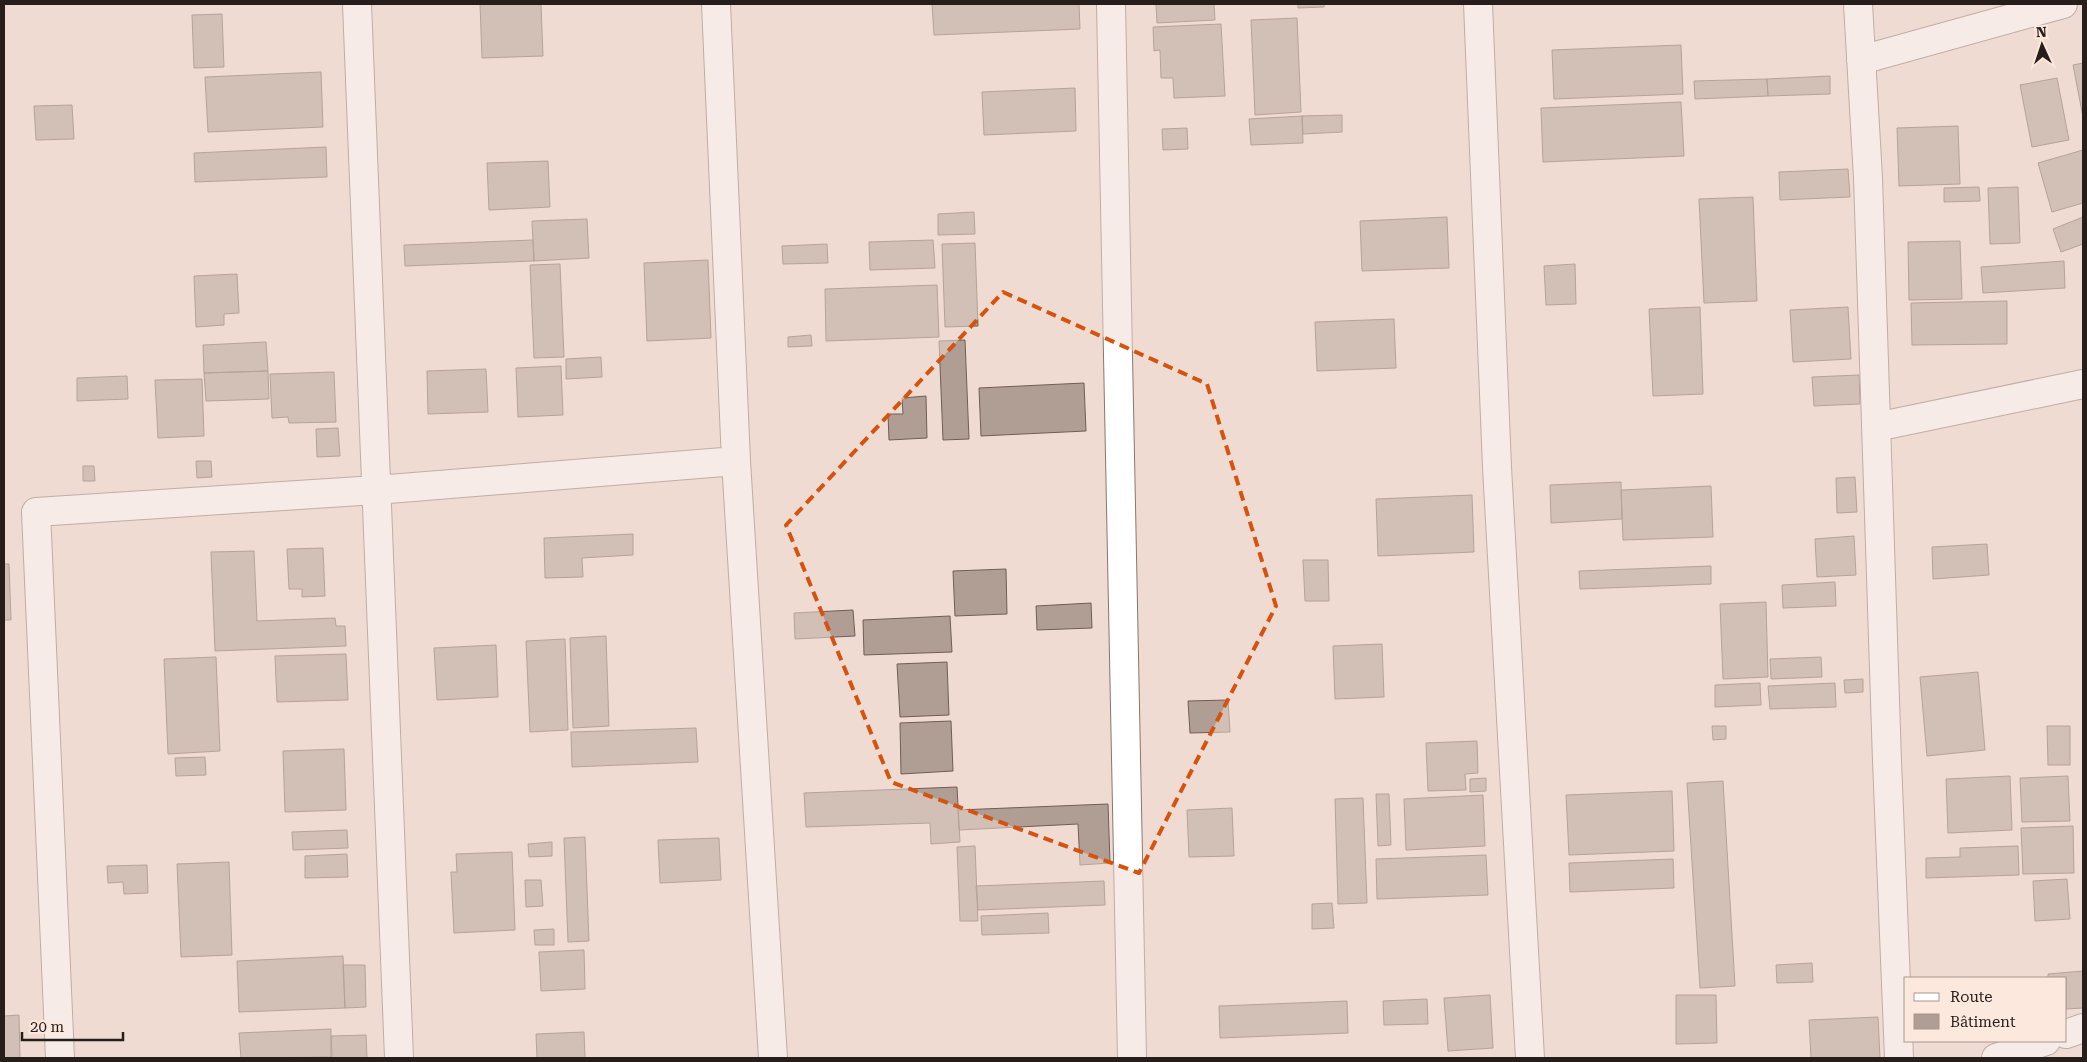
<svg xmlns="http://www.w3.org/2000/svg" width="2087" height="1062" viewBox="0 0 2087 1062" font-family="'Roboto Serif',serif">
	<style>
		.building { fill: #b09d94; stroke: #705e56 }
		.lines { fill: none; stroke-linecap: round; stroke-linejoin: round }
		.minor-casing { stroke: #89766e; stroke-width: 30 }
		.minor { stroke: #fff; stroke-width: 28 }
		.marked { fill: none; stroke: #d5530e; stroke-width: 4; stroke-dasharray: 10 6; stroke-linejoin: round }
	</style>
	<rect width="100%" height="100%" fill="#efdbd1"/>
	<path class="building" d="M480,4H541L543,56L482,58Z
		M932,4H1079L1080,29L934,35Z
		M1156,4H1214L1215,20L1157,23Z
		M1298,4H1324V7L1298,8Z
		M222,14L224,67L194,68L192,15Z
		M1297,18L1301,112L1255,115L1251,20Z
		M1221,24L1225,96L1174,98L1173,78H1161L1160,50L1154,51L1153,27Z
		M1681,45L1683,94L1554,99L1552,50Z
		M2083,63V117L2073,65Z
		M321,72L323,127L208,132L205,77Z
		M1830,76V94L1768,96L1767,79Z
		M2057,78L2069,140L2032,147L2020,85Z
		M1767,79L1768,96L1695,99L1694,81Z
		M1075,88L1076,131L984,135L982,92Z
		M1681,102L1684,156L1543,162L1541,108Z
		M72,105L74,139L36,140L34,106Z
		M1342,115V132L1303,134L1302,116Z
		M1302,116L1303,143L1251,145L1249,119Z
		M1958,126L1960,184L1899,186L1897,128Z
		M1187,128L1188,149L1163,150L1162,129Z
		M326,147L327,177L195,182L194,153Z
		M2083,150V203L2052,212L2038,163Z
		M548,161L550,207L489,210L487,163Z
		M1848,169L1850,197L1780,200L1779,172Z
		M1979,187L1980,201L1944,202V188Z
		M2018,187L2020,243L1990,244L1988,188Z
		M1753,197L1757,301L1704,303L1699,199Z
		M974,212L975,234L938,235V214Z
		M1447,217L1449,268L1362,271L1360,221Z
		M2083,217V244L2061,252L2053,229Z
		M587,219L589,258L534,261L532,221Z
		M533,240L534,261L405,266L404,245Z
		M933,240L935,268L870,270L869,242Z
		M1960,241L1962,299L1909,300L1908,242Z
		M975,243L978,326L945,327L942,244Z
		M827,244L828,263L783,264L782,246Z
		M708,260L711,338L647,341L644,263Z
		M2064,261L2065,288L1983,293L1981,267Z
		M560,264L564,357L534,358L530,265Z
		M1575,264L1576,304L1546,305L1544,266Z
		M237,274L239,313L224,314V325L196,327L194,276Z
		M937,285L939,337L826,341L825,289Z
		M2007,301V344L1912,345L1911,303Z
		M1700,307L1703,394L1653,396L1649,309Z
		M1848,307L1851,359L1793,362L1790,310Z
		M1394,319L1396,368L1317,371L1315,322Z
		M811,335L812,346L788,347V337Z
		M965,340L969,439L943,440L939,341Z
		M266,342L268,371L204,373L203,345Z
		M601,357L602,377L566,379V359Z
		M561,366L563,415L518,417L516,368Z
		M486,369L488,412L428,414L427,371Z
		M268,371L269,399L206,401L204,373Z
		M334,372L336,422L289,423L288,417L272,418L270,374Z
		M1859,375L1860,404L1814,406L1812,377Z
		M127,376L128,399L77,401V378Z
		M202,379L204,436L158,438L155,380Z
		M1084,383L1086,431L981,436L979,388Z
		M926,396L927,438L889,440L888,414H903L902,398Z
		M338,428L340,456L317,457L316,429Z
		M196,461H211L212,477L197,478Z
		M83,466H94L95,481H83Z
		M1855,477L1857,512L1837,513L1836,478Z
		M1621,482L1622,519L1551,523L1550,485Z
		M1711,486L1713,537L1623,540L1621,490Z
		M1472,495L1474,552L1378,556L1376,499Z
		M633,534V555L582,558L583,577L545,578L544,538Z
		M1854,536L1856,575L1817,577L1815,539Z
		M1987,544L1989,575L1933,579L1932,547Z
		M323,548L325,596L302,597V589H289L287,549Z
		M254,551L257,621L335,618L336,626H345L346,646L215,651L211,552Z
		M1303,560H1328L1329,601H1305Z
		M4,564H9L11,620H4Z
		M1711,566V584L1580,589L1579,571Z
		M1006,569L1007,614L955,616L953,571Z
		M1835,582L1836,606L1783,608L1782,585Z
		M1766,602L1768,677L1723,679L1720,604Z
		M1091,603L1092,628L1037,630L1036,606Z
		M853,610L855,636L795,639L794,613Z
		M950,616L952,652L864,655L863,620Z
		M606,636L609,726L573,728L570,638Z
		M565,639L568,730L530,732L526,641Z
		M1382,644L1384,697L1335,699L1333,646Z
		M496,645L498,697L437,700L434,648Z
		M346,654L348,700L277,702L275,656Z
		M216,657L220,751L168,754L164,659Z
		M1821,657L1822,677L1771,679L1770,659Z
		M947,662L949,715L900,717L897,664Z
		M1978,672L1985,750L1927,756L1920,677Z
		M1863,679V692L1845,693L1844,680Z
		M1760,683L1761,705L1715,707V685Z
		M1835,683L1836,707L1770,709L1768,686Z
		M1228,700L1230,732L1190,733L1188,701Z
		M951,721L953,771L901,774L900,723Z
		M1712,726H1726V739L1713,740Z
		M2047,726H2070V765H2048Z
		M696,728L698,762L572,767L571,732Z
		M1477,741L1478,773L1465,774L1466,790L1428,791L1426,743Z
		M344,749L346,810L285,812L283,751Z
		M205,757L206,775L176,776L175,758Z
		M2010,776L2012,830L1948,833L1946,779Z
		M2068,776L2070,821L2022,822L2020,778Z
		M1486,778V791L1470,792V779Z
		M1723,781L1735,986L1700,988L1687,783Z
		M957,787L960,842L931,844L930,823L806,827L804,793Z
		M1672,791L1674,851L1569,855L1566,795Z
		M1376,794H1389L1391,845L1378,846Z
		M1483,795L1485,846L1406,850L1404,799Z
		M1363,798L1367,903L1338,904L1335,799Z
		M1108,804L1110,863L1080,865L1078,824L959,830L958,810Z
		M1232,808L1234,856L1189,857L1187,810Z
		M2073,826L2074,873L2023,874L2021,828Z
		M347,830L348,848L293,850L292,832Z
		M585,837L589,941L568,942L564,838Z
		M719,838L721,880L660,883L658,840Z
		M552,842V856L529,857L528,844Z
		M975,846L978,921H960L957,847Z
		M2018,846L2019,875L1926,878V858L1960,857V848Z
		M512,852L515,930L454,933L451,872H457L456,854Z
		M347,854L348,877L305,878V856Z
		M1486,855L1488,895L1377,899L1376,859Z
		M1673,859L1674,888L1570,892L1569,863Z
		M229,862L232,955L181,957L177,864Z
		M147,865L148,893L124,894L123,882L108,883L107,866Z
		M2067,879L2070,919L2035,921L2033,881Z
		M525,880H541L543,906L526,907Z
		M1104,881L1105,905L978,910L976,886Z
		M1332,903L1334,928L1312,929V904Z
		M1048,913L1049,933L982,935L981,916Z
		M554,929V945H535L534,930Z
		M584,950L585,989L541,991L539,952Z
		M343,956L345,1008L239,1012L237,961Z
		M1812,963L1813,982L1777,983L1776,965Z
		M343,965H365L366,1007L345,1008Z
		M2083,971V1008L2066,1009V978H2048V974Z
		M1490,995L1493,1048L1448,1051L1444,998Z
		M1676,995H1716L1717,1043L1676,1044Z
		M1427,999L1428,1024L1384,1025L1383,1001Z
		M1347,1001L1348,1033L1220,1038L1219,1006Z
		M19,1015L20,1058H4V1016Z
		M1878,1017L1880,1058H1811L1809,1020Z
		M331,1029V1057L241,1058L239,1033Z
		M584,1032L585,1058H537L536,1034Z
		M366,1035L367,1058H332L331,1036Z"/>
	<g class="lines">
		<defs>
			<path id="minor" d="M357,4L399,1058
				M716,4L736,461L773,1058
				M1111,4L1132,1058
				M1478,4L1497,467L1530,1058
				M1858,4L1868,178L1887,761L1899,1058
				M1861,60L2063,4
				M1876,427L2083,384
				M2066,1034L2083,1028
				M60,1058L36,512L376,490L736,461
				M1996,1058L2046,1041"/>
		</defs>
		<use href="#minor" class="minor-casing"/>
		<use href="#minor" class="minor"/>
	</g>
	<path d="M0 0H2087V1062H0ZM1003,292L1207,384L1276,606L1139,873L891,782L786,525Z" fill="#efdbd1" fill-opacity=".55" fill-rule="evenodd"/>
	<path class="marked" d="M1003,292L1207,384L1276,606L1139,873L891,782L786,525Z"/>
	<rect width="2087" height="1062" fill="none" stroke="#261e1b" stroke-width="10"/>
	<rect x="1904" y="977" width="162" height="65" fill="#fde8de" stroke="#a79790"/>
	<rect x="1914" y="993" width="25" height="8" fill="#ffffff" stroke="#a79790"/>
	<text x="1950" y="1002" font-size="15" fill="#261e1b">Route</text>
	<rect x="1914" y="1014" width="25" height="15" fill="#b09d94" stroke="#a79790"/>
	<text x="1950" y="1027" font-size="15" fill="#261e1b">Bâtiment</text>
	<g transform="translate(2042 45) rotate(357)" stroke="#fde8de" stroke-width="4" paint-order="stroke">
	<path d="M0-4L9 19L0 12L-9 19Z" fill="#261e1b"/>
	<text y="-8" font-size="14" font-weight="bold" text-anchor="middle" fill="#261e1b">N</text>
	</g>
	<path d="M22 1032v8h101v-8" fill="none" stroke="#261e1b" stroke-width="2.5"/>
	<text x="30" y="1032" font-size="15" fill="#261e1b" stroke="#fde8de" stroke-width="4" paint-order="stroke">20 m</text>
</svg>
